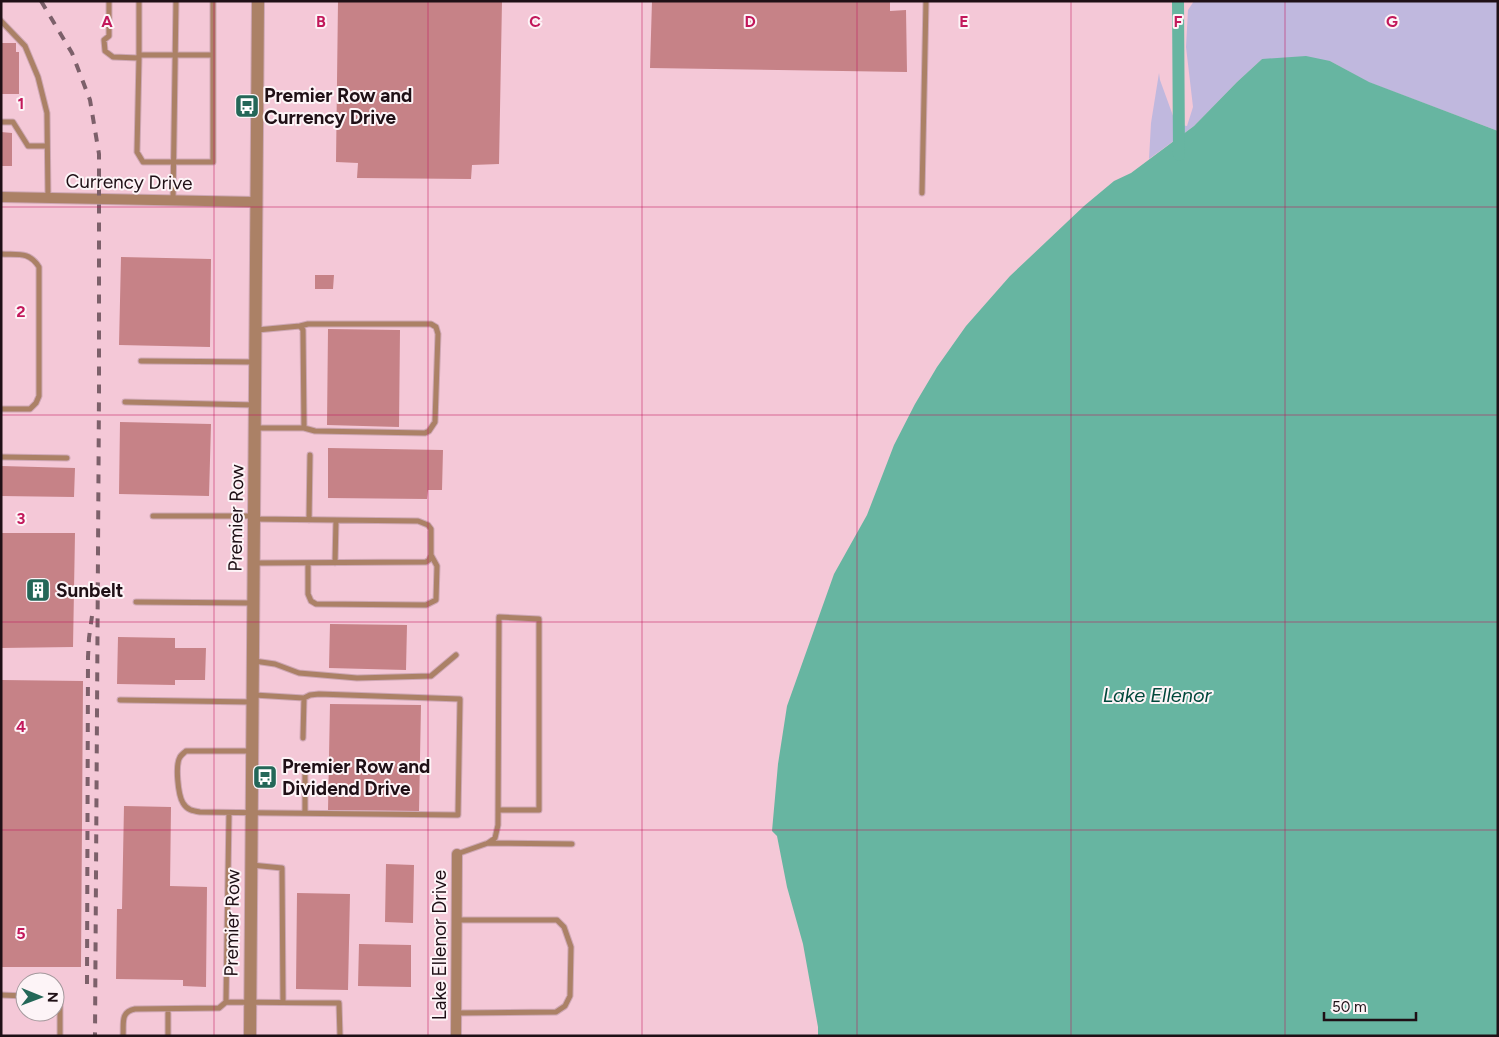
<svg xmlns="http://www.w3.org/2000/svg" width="1499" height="1037" viewBox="0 0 1499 1037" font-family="Figtree,sans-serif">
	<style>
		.green { fill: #c0b8de }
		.water { fill: #67b5a1 }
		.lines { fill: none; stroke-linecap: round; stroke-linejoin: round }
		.canal { stroke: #67b5a1; stroke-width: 12 }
		.building { fill: #c68287 }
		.service-casing { stroke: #cea7b4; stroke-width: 7 }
		.minor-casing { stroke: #cea7b4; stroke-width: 12 }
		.tertiary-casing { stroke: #cea7b4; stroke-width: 14 }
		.service { stroke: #ab8166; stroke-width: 5 }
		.minor { stroke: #ab8166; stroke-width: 10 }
		.tertiary { stroke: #ab8166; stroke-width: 12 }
		.rail { stroke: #7c606a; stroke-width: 4; stroke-dasharray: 9 9; stroke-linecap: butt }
		.grid { fill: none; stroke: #c2185b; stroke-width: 1; stroke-opacity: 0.55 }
		.labels { text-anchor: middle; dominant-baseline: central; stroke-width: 4; stroke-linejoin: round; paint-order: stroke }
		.poi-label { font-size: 19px; font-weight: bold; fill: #1f1016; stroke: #fdf4f7; text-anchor: start }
		.street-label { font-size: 19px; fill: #1f1016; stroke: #fdf4f7 }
		.water-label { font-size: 20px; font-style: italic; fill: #00483b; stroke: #fdf4f7 }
		.grid-label { font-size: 16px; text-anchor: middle; font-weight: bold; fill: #c2185b; stroke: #fdf4f7; stroke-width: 4; stroke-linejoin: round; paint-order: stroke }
	</style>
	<rect width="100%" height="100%" fill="#f4c8d7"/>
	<path class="green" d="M1194,1H1498V131L1368,82L1330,61L1262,59L1237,82L1194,126L1149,159L1151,123L1159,73L1160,80L1176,124L1187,126L1193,107L1186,47L1188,10Z"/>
	<path class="water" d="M1306,56L1330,61L1369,82L1498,131V1036H818V1027L803,944L787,887L777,836L772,831L778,764L787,706L834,574L867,515L894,445L915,404L937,367L966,326L1010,276L1084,206L1114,181L1131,173L1194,126L1237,82L1262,59Z"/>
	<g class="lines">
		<path class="canal" d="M1178,1L1179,155"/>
	</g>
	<path class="building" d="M338,1H502L499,164L472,165L471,179L357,178L358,163L336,162Z
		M652,1H890V11L906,10L907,72L650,68Z
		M1,43H16V52H19V94H1Z
		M1,132L12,133V166H1Z
		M121,257L211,259L210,347L119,345Z
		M315,275H334L333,289H315Z
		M328,329L400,330L399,427L327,425Z
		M120,422L211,424L209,496L119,494Z
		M328,448L443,450L442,490H428L427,499L328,498Z
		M1,466L75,468L74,497L1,496Z
		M1,533H75L73,647L1,648Z
		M330,624L407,625L406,670L329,668Z
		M118,637L175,638V648H206L205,680H175V685L117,684Z
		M1,680L83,681L81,967H1Z
		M330,704L421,705L419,811L328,810Z
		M124,806L171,807L170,886L207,887L206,987L183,986V980L116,979L117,909H122Z
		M386,864L414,865L413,923L385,922Z
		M297,893L350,894L348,990L296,989Z
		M359,944L411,945V987L358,986Z"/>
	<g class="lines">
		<defs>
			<path id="service" d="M109,1V36L104,40L105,51L113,57L139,58L137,152L143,162H213V1
				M139,1V58
				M1,21L25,46L38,77L47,113L48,198
				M139,55H213
				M1,122H13L28,146H47
				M922,193L926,1
				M173,200L176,1
				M1,254C18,255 29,251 39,267V396L36,403L30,409H1
				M300,326L308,324H431L436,327L438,334L435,422L429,431L425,433L315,431L304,428
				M141,361L255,362
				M125,402L255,405
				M256,428H304V425L303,330L300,326L257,330
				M1,457L67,458
				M153,516H248L255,519L418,521L428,525L431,529V555L429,560L426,562L255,563
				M309,520L310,455
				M308,563V594L311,601L316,604L426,605L436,600L437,566L431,555
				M335,563L336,520
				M136,602L253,603
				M254,661L275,664L299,673L357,678L431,676L456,655
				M120,700L252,702
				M303,738L304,698
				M251,751H186C184,753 182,754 180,757C175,765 178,795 183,803C187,810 193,811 200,812L458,815L460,699L319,694L310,695L304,698L254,695
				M305,774V813
				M488,843L572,844
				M457,854L488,843L495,838L498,825L499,617L539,619V810H500
				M252,865L282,868L283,1002
				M1,995L25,996
				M55,997L60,1001V1036
				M226,1002L339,1003L340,1036
				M168,1009V1036
				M456,1013L556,1012L565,1006L570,996L571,947L564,927L557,920H457
				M123,1036C124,1023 120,1012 135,1009L219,1008L226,1002L229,813"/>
			<path id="minor" d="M1,197L257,202
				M456,1036L457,854"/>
			<path id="tertiary" d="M250,1036L258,1"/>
		</defs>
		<use href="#service" class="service-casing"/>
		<use href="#minor" class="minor-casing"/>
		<use href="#tertiary" class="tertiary-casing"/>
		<use href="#service" class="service"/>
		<use href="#minor" class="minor"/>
		<use href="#tertiary" class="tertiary"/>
		<path class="rail" d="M41,1L72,53L90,100L99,154V392L95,1036
			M87,984L88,657L89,638L92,616"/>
	</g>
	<path class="grid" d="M214,1V1036M428,1V1036M642,1V1036M857,1V1036M1071,1V1036M1285,1V1036M1,207H1498M1,415H1498M1,622H1498M1,830H1498"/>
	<defs>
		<symbol id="bus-square" viewBox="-11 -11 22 22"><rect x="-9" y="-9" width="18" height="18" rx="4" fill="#246758" stroke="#fdf4f7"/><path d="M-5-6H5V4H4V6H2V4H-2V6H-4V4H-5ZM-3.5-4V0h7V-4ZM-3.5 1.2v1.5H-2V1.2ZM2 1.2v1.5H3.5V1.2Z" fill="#fff"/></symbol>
		<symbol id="building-square" viewBox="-11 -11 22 22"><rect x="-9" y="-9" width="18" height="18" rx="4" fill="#246758" stroke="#fdf4f7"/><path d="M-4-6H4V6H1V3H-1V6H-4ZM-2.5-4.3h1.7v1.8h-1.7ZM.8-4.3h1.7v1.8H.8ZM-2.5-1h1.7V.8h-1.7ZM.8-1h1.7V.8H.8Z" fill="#fff"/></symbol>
	</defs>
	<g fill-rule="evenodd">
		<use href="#bus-square" x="233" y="92" width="28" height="28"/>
		<use href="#building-square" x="24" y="576" width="28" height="28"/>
		<use href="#bus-square" x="251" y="763" width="28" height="28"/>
	</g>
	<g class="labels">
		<g class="poi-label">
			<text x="264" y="95">Premier Row and<tspan x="264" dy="22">Currency Drive</tspan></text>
			<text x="56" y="590">Sunbelt</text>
			<text x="282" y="766">Premier Row and<tspan x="282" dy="22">Dividend Drive</tspan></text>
		</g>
		<g class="street-label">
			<text transform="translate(129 182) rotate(1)">Currency Drive</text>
			<text transform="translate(236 518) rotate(-89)">Premier Row</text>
			<text transform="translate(232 923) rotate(-89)">Premier Row</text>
			<text transform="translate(439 945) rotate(-90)">Lake Ellenor Drive</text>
		</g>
		<g class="water-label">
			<text x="1157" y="695">Lake Ellenor</text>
		</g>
	</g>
	<g class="grid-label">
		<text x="107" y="27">A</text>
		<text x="321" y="27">B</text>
		<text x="535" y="27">C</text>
		<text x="750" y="27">D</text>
		<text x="964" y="27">E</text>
		<text x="1178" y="27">F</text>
		<text x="1392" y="27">G</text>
		<text x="21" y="109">1</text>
		<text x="21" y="317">2</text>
		<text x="21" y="524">3</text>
		<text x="21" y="732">4</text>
		<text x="21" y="939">5</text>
	</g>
	<rect width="1499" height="1037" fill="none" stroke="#1f1016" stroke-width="5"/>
	<g transform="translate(40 997) rotate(91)"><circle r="24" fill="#fdf4f7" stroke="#a4999d"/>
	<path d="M0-4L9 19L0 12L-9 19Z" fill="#246758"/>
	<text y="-8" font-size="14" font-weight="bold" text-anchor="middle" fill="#1f1016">N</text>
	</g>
	<path d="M1324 1012v8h92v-8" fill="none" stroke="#1f1016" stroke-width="2.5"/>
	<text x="1332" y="1012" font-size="15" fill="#1f1016" stroke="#fdf4f7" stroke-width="4" paint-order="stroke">50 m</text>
</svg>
